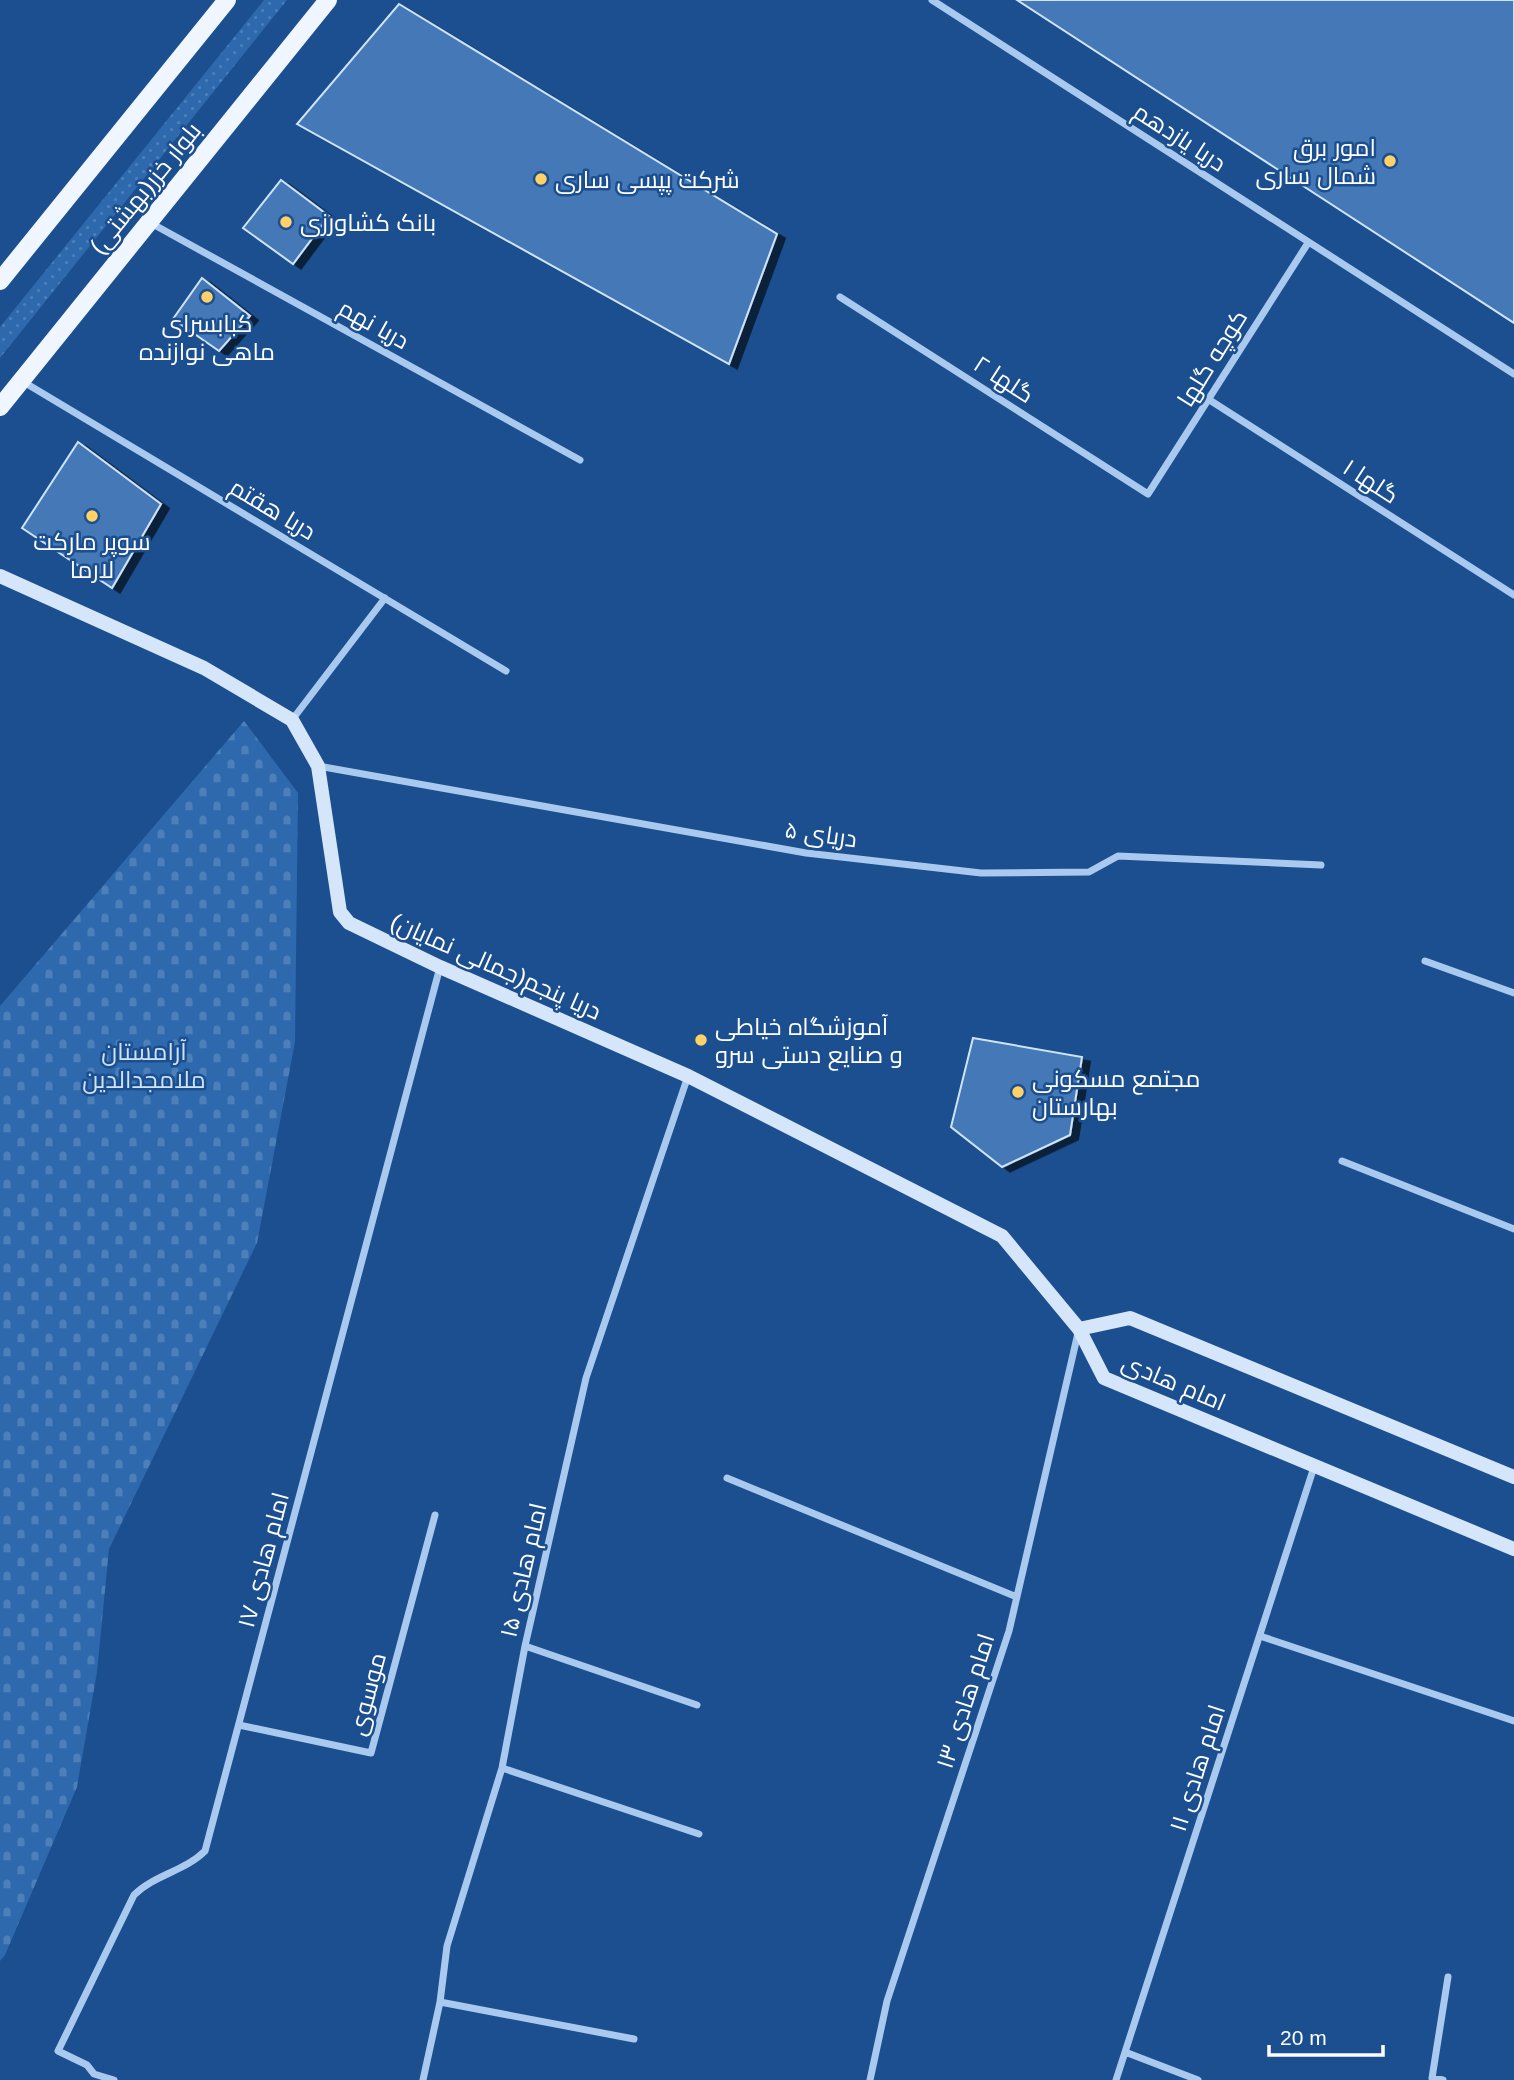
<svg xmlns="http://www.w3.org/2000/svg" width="1514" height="2080" viewBox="0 0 1514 2080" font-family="Helvetica,Cairo,sans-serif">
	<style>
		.grass { fill: url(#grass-dots) }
		.cemetery { fill: url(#cemetery-stones) }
		.building { fill: #4478b7; stroke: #cfe3fa; stroke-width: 2; filter: url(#shadow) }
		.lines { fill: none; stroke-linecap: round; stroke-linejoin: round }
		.minor { stroke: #a9c9ee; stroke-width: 7 }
		.secondary { stroke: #d6e6fa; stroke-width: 14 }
		.primary { stroke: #f0f6ff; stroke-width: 18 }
		.poi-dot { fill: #ffd166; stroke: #1b4f8f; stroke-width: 2.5 }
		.labels { text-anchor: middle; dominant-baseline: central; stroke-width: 5; stroke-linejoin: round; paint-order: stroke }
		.street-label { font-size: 24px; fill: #fff; stroke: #1b4f8f }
		.poi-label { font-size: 24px; fill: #fff; stroke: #1b4f8f; text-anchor: start }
		.park-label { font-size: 24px; fill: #cfe3fa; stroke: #1b4f8f }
	</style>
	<defs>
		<pattern id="grass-dots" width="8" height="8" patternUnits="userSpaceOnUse" patternTransform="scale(1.75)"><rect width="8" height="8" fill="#2e69ad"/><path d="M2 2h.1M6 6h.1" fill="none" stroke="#4d80b9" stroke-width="1.8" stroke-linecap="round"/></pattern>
		<pattern id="cemetery-stones" width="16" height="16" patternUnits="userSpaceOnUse" patternTransform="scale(1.75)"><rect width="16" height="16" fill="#2e69ad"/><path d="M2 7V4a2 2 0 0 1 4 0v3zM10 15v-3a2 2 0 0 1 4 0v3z" fill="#4d80b9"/></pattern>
		<filter id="shadow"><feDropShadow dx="8" dy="4.5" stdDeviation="0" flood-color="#0009"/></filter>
	</defs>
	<rect width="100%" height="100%" fill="#1b4f8f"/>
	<path class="grass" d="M264,0H287L0,358V327Z"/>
	<path class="cemetery" d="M244,721L298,793L295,1042L257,1243L109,1549L97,1672L77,1787L5,1955L0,1961V1006Z"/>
	<path class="building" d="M1017,0H1514V323Z
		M399,4L777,234L729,364L297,124Z
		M281,180L329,216L293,264L243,228Z
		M202,278L250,316L219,351L173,319Z
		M78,442L161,504L112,588L22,528Z
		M973,1038L1082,1057L1070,1135L1002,1167L951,1127Z"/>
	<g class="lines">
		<path class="minor" d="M932,0L1514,374
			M149,222L580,460
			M840,297L1148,494L1308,243
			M22,381L506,671
			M1208,399L1514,595
			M292,720L385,598
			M318,766L806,853L981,873L1089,872L1118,856L1321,865
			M1425,961L1514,993
			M1342,1161L1514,1229
			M727,1478L1017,1597
			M1260,1636L1514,1721
			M525,1646L697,1705
			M239,1725L371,1753L435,1515
			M502,1768L699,1834
			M440,2002L634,2039
			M1125,2052L1198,2080
			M114,2080L94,2074L87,2065L58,2051L134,1895C154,1875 185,1871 205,1851L440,967
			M423,2080L440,2002L447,1946L502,1768L525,1646L586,1378L688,1076
			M870,2080L887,2001L1009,1631L1078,1333
			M1116,2080L1314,1467
			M1443,2080L1432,2078L1448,1977"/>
		<path class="secondary" d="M0,576L204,668L292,720L318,766L340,912L349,923L440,967L688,1076L1002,1236L1079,1329L1104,1378L1514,1549
			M1079,1329L1130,1318L1514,1477"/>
		<path class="primary" d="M0,281L227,0
			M0,407L328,0"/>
	</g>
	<g class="poi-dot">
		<circle cx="1390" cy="161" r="7"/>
		<circle cx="541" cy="179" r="7"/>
		<circle cx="286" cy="222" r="7"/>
		<circle cx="207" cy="297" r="7"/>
		<circle cx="92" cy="516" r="7"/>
		<circle cx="701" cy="1040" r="7"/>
		<circle cx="1018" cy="1092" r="7"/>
	</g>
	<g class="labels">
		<g class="street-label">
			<text transform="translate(1180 137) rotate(33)">دریا یازدهم</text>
			<text transform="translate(145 188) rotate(-51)">بلوار خزر(بهشتی)</text>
			<text transform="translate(374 324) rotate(29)">دریا نهم</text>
			<text transform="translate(1212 358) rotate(-58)">کوچه گلها</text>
			<text transform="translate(1004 379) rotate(33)">گلها ۲</text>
			<text transform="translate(1371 481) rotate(33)">گلها ۱</text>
			<text transform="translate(273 509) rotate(31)">دریا هقتم</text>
			<text transform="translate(821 834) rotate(8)">دریای ۵</text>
			<text transform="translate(496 966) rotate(24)">دریا پنجم(جمالی نمایان)</text>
			<text transform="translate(1174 1382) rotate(23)">امام هادی</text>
			<text transform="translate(263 1560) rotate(-75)">امام هادی ۱۷</text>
			<text transform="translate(523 1570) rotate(-77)">امام هادی ۱۵</text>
			<text transform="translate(367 1694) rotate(-75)">موسوی</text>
			<text transform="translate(965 1701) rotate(-72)">امام هادی ١٣</text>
			<text transform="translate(1197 1768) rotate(-72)">امام هادی ١۱</text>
		</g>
		<g class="poi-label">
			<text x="1376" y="147" text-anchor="end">امور برق<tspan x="1376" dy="28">شمال ساری</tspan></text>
			<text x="555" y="179">شرکت پپسی ساری</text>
			<text x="300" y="222">بانک کشاورزی</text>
			<text x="207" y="323" text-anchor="middle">کبابسرای<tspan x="207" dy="28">ماهی نوازنده</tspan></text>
			<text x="92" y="541" text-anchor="middle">سوپر مارکت<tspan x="92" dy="28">لارما</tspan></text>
			<text x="715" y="1026">آموزشگاه خیاطی<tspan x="715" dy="28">و صنایع دستی سرو</tspan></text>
			<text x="1032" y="1078">مجتمع مسکونی<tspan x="1032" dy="28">بهارستان</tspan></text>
		</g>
		<g class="park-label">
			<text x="144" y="1051">آرامستان<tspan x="144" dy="28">ملامجدالدین</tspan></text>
		</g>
	</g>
	<path d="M1269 2045v10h114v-10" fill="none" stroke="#ffffff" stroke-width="3.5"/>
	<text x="1280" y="2045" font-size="21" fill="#ffffff" stroke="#1b4f8f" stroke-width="5" paint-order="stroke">20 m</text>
</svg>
